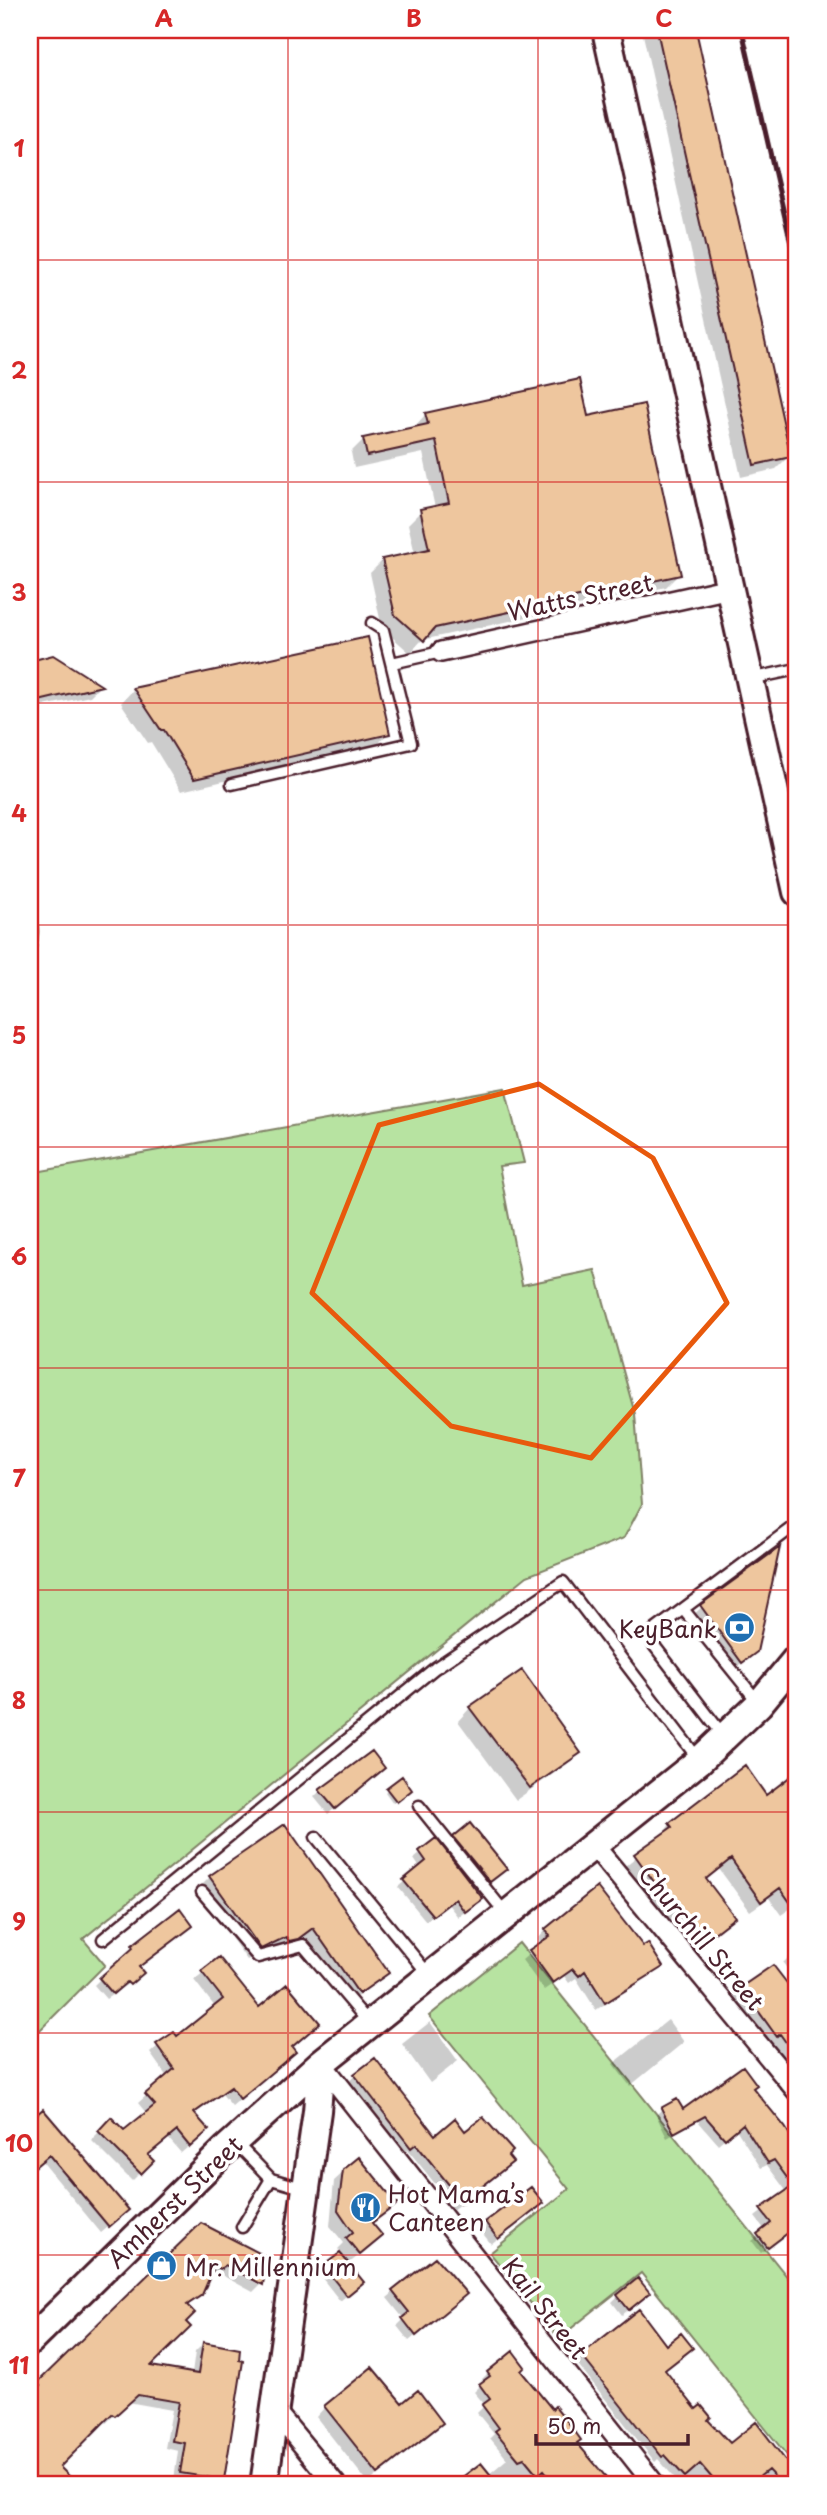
<svg xmlns="http://www.w3.org/2000/svg" width="827" height="2515" viewBox="0 0 827 2515" font-family="'Playpen Sans',sans-serif">
	<style>
		.green { fill: #b7e3a1; stroke: #808166; stroke-width: 2 }
		.shadow { fill: #0003; fill-rule: evenodd }
		.building { fill: #eec69e; stroke: #4a1f2b; stroke-width: 2 }
		.lines { fill: none; stroke-linecap: round; stroke-linejoin: round }
		.lane-casing { stroke: #4a1f2b; stroke-width: 15 }
		.street-casing { stroke: #4a1f2b; stroke-width: 24 }
		.secondary-casing { stroke: #4a1f2b; stroke-width: 32 }
		.lane { stroke: #fff; stroke-width: 10 }
		.street { stroke: #fff; stroke-width: 19 }
		.secondary { stroke: #fff; stroke-width: 26 }
		.rail { stroke: #4a1f2b; stroke-width: 5 }
		.marked { fill: none; stroke: #e8590c; stroke-width: 5; stroke-linejoin: round }
		.grid { fill: none; stroke: #d62828; stroke-width: 2; stroke-opacity: 0.55 }
		.labels { text-anchor: middle; dominant-baseline: central; stroke-width: 7; stroke-linejoin: round; paint-order: stroke }
		.street-label { font-size: 24px; fill: #4a1f2b; stroke: #fff }
		.poi-label { font-size: 24px; fill: #4a1f2b; stroke: #fff; text-anchor: start }
		.neatline { fill: none; stroke: #d62828; stroke-width: 2.5 }
		.grid-label { font-size: 23px; text-anchor: middle; font-weight: bold; fill: #d62828 }
	</style>
	<rect width="100%" height="100%" fill="#fff"/>
	<filter id="ink" filterUnits="userSpaceOnUse"><feTurbulence type="fractalNoise" baseFrequency=".0143" numOctaves="2"/><feDisplacementMap in="SourceGraphic" scale="14" xChannelSelector="R" yChannelSelector="G"/><feConvolveMatrix kernelMatrix="1 2 1 2 8 2 1 2 1" color-interpolation-filters="sRGB"/></filter>
	<g filter="url(#ink)">
		<path class="green" d="M30,894C43,925 39,941 30,973Z
			M505,1088L524,1163L499,1166L522,1285L595,1270L635,1414L642,1504L624,1538L527,1576L83,1939L105,1965L30,2040V1173Z
			M519,1943L797,2289V2468L641,2273L559,2338L490,2253L569,2189L429,2016Z"/>
		<path class="shadow" d="M642,30H694L789,456L776,469L741,477Z
			M426,414L587,418L679,574L666,587L422,640L410,653L382,628L370,573L383,560L415,554L408,524L421,511L435,508L423,453L354,468L351,452L364,439L413,428Z
			M367,639L388,733L376,746L181,791L151,742L148,743L121,703L133,690Z
			M53,657L99,687L90,696L30,709V662Z
			M702,1607L755,1651L732,1671L692,1616Z
			M470,1708L579,1753L566,1765L516,1800L458,1721Z
			M377,1774L328,1814L314,1797L320,1791Z
			M791,1779L797,1788V1904L781,1915L769,1898L750,1911L719,1869L704,1880L733,1917L692,1950L662,1911L659,1913L625,1866L661,1837L670,1824L766,1797Z
			M388,1789L407,1793L393,1803L385,1792Z
			M284,1826L387,1973L345,2006L299,1940L283,1951L272,1949L247,1960L197,1890L210,1877Z
			M454,1838L499,1875L483,1887L448,1844Z
			M435,1841L474,1905L458,1917L447,1903L426,1921L398,1887L420,1868L414,1859Z
			M546,1930L660,1967L596,2010L576,1978L569,1983L564,1976L544,1990L522,1960L541,1944L538,1939Z
			M133,1947L138,1968L135,1979L106,1999L94,1985Z
			M797,1949V1982L783,1963Z
			M219,1960L290,2047L286,2060L232,2106L222,2094L193,2115L199,2138L181,2153L168,2138L146,2156L152,2161L132,2181L91,2140L111,2120L124,2133L147,2114L138,2103L167,2077L150,2053L158,2046L176,2038L215,2007L194,1980Z
			M797,1984V2088L730,2001L742,1988L790,1990Z
			M668,2020L684,2042L630,2086L613,2064Z
			M430,2022L458,2061L430,2083L402,2044Z
			M355,2075L435,2138L465,2134L506,2156L503,2170L451,2211L441,2198L444,2195L408,2150L403,2154L348,2083Z
			M751,2089L784,2128L797,2150V2226L761,2253L752,2241L765,2230L755,2217L787,2192L767,2165L761,2168L736,2129L718,2144L698,2121L667,2138L656,2115L662,2109L682,2112Z
			M43,2112L120,2217L101,2233L41,2160L30,2170V2123Z
			M345,2171L385,2213L371,2224V2246L348,2264L356,2288L340,2301L318,2273L342,2254L338,2249L344,2243L330,2226L334,2181Z
			M536,2209L491,2244L480,2230L487,2224Z
			M201,2225L266,2258L261,2284L253,2292L216,2272L208,2275L201,2294L186,2306L148,2367L192,2374L195,2352L203,2344L222,2479L216,2485L174,2480L178,2451L165,2448L172,2410L128,2402L106,2423L104,2420L58,2467L75,2485H30L31,2392ZM218,2259L258,2280V2284L216,2262Z
			M434,2259L459,2300L409,2341L397,2326L404,2319L387,2298Z
			M618,2296L642,2299L622,2315L612,2302Z
			M512,2354L519,2371L611,2485H455L480,2465L488,2475L507,2459L490,2438L494,2434L477,2413L485,2405L474,2392L484,2382L482,2379L488,2373Z
			M582,2356L663,2371L695,2412L730,2446L787,2480L781,2485H681L658,2459L655,2462L576,2362Z
			M402,2406L441,2423L368,2483L316,2417L325,2407Z
			M128,2476L150,2478L149,2485H121Z
			M440,2477L447,2485H421L430,2479L433,2482Z"/>
		<path class="building" d="M657,30H696L791,457L754,465Z
			M580,379L588,416L644,404L681,575L435,628L424,641L395,615L382,559L429,549L420,509L449,503L436,441L367,456L363,438L428,424L425,413Z
			M368,637L390,734L194,779L164,730H161L133,688Z
			M53,655L102,686L30,703V661Z
			M780,1547L757,1652L742,1663L700,1605Z
			M522,1670L581,1753L530,1788L469,1707Z
			M372,1751L385,1768L335,1809L319,1790Z
			M745,1765L766,1795L791,1776L797,1785V1912L780,1888L761,1902L731,1859L706,1879L735,1917L704,1941L673,1901L670,1904L634,1854L672,1827L669,1823Z
			M402,1776L412,1790L397,1802L386,1788Z
			M470,1823L507,1869L490,1882L453,1837Z
			M285,1824L389,1973L359,1994L313,1928L298,1939L289,1941L286,1937L261,1949L209,1876Z
			M436,1838L483,1899L465,1912L455,1899L433,1916L403,1880L426,1861L419,1851Z
			M597,1887L643,1946L648,1943L663,1967L605,2003L585,1971L579,1976L573,1969L553,1983L529,1950L550,1936L545,1929Z
			M180,1908L193,1926L139,1967L144,1973L130,1985L127,1982L113,1994L99,1978L133,1948L132,1945Z
			M219,1957L259,2007L287,1984L320,2023L292,2047L296,2052L240,2099L231,2087L194,2113L209,2130L190,2147L177,2131L148,2155L154,2161L141,2174L98,2131L111,2117L124,2130L155,2105L145,2094L174,2069L156,2044L174,2032L177,2036L223,1999L201,1971Z
			M773,1965L790,1987L797,1982V2058L780,2034L777,2037L741,1987Z
			M375,2058L435,2135L455,2118L465,2131L483,2117L513,2151L508,2156L513,2162L460,2204L447,2189L450,2186L416,2144L411,2148L354,2074Z
			M743,2066L757,2085L753,2088L785,2127L797,2146V2226L768,2248L757,2234L771,2223L760,2209L793,2186L774,2160L768,2163L743,2124L725,2139L705,2116L674,2133L661,2108L677,2099L683,2109Z
			M43,2109L129,2210L109,2227L49,2155L30,2171V2120Z
			M359,2157L397,2204L372,2223L383,2236L360,2255L346,2238L353,2232L338,2210L343,2170Z
			M531,2187L544,2203L498,2239L485,2222Z
			M201,2223L267,2257L263,2285L225,2265L222,2269L214,2267L202,2295L187,2305L195,2313L186,2322L191,2327L151,2366L198,2374L203,2342L240,2349L239,2360L243,2361L224,2480L180,2473L185,2443L172,2441L179,2402L138,2395L115,2416L112,2414L60,2467L78,2485H30V2395L40,2386L37,2383Z
			M340,2253L364,2282L347,2296L323,2266Z
			M435,2257L467,2294L416,2336L402,2318L409,2312L392,2291Z
			M638,2278L650,2293L629,2310L617,2295Z
			M639,2309L666,2345L681,2333L693,2348L665,2370L696,2409L701,2405L711,2417L708,2420L730,2443L756,2422L796,2474L782,2485L768,2470L749,2485H718L700,2464L685,2477L665,2455L662,2457L581,2355Z
			M513,2351L525,2367L521,2371L552,2409L555,2406L568,2422L581,2440L577,2443L606,2477L596,2485H556L544,2470L538,2475L524,2458L519,2460L495,2431L499,2428L482,2405L490,2399L479,2384L490,2376L487,2372Z
			M372,2367L402,2403L418,2390L443,2423L378,2474L324,2406Z
			M481,2463L499,2485H452Z"/>
		<g class="lines">
			<defs>
				<path id="lane" d="M392,663L441,652
					M750,679L797,669
					M232,784L411,743L383,630L372,623
					M683,1609L655,1630L653,1644L723,1735
					M758,1702L683,1609L797,1524
					M419,1806L506,1914
					M316,1837L429,1975
					M202,1892L258,1957L303,1945L369,2023
					M103,1939L435,1668L563,1582L699,1760
					M236,2143L271,2179L306,2189
					M242,2227L271,2179"/>
				<path id="street" d="M441,652L730,588
					M595,1847L797,2091
					M321,2063L655,2485
					M274,2410L336,2485"/>
				<path id="secondary" d="M606,30L797,892
					M30,2341L227,2148L321,2063L699,1761L759,1704L797,1658
					M264,2485L317,2111L321,2063"/>
			</defs>
			<use href="#lane" class="lane-casing"/>
			<use href="#street" class="street-casing"/>
			<use href="#secondary" class="secondary-casing"/>
			<use href="#lane" class="lane"/>
			<use href="#street" class="street"/>
			<use href="#secondary" class="secondary"/>
			<path class="rail" d="M742,30L797,270"/>
		</g>
	</g>
	<path class="marked" d="M539,1084L653,1158L727,1303L591,1458L451,1426L312,1293L379,1125Z"/>
	<path class="grid" d="M288,30V2485M538,30V2485M30,260H797M30,482H797M30,703H797M30,925H797M30,1147H797M30,1368H797M30,1590H797M30,1812H797M30,2033H797M30,2255H797"/>
	<defs>
		<symbol id="bank-disc" viewBox="-11 -11 22 22"><circle r="9.5" fill="#1f6fb2" stroke="#fff"/><path d="M-6-4H6V4H-6ZM0-2.3a2.3 2.3 0 1 0 0 4.6a2.3 2.3 0 1 0 0-4.6Z" fill="#fff"/></symbol>
		<symbol id="restaurant-disc" viewBox="-11 -11 22 22"><circle r="9.5" fill="#1f6fb2" stroke="#fff"/><path d="M-5-6h1v4h1v-4h1v4h1v-4h1v5L-1.5 .5V6h-2V.5L-5-1ZM5-6V6H3V1.5H1.5Q1.5-4 5-6Z" fill="#fff"/></symbol>
		<symbol id="shop-disc" viewBox="-11 -11 22 22"><circle r="9.5" fill="#1f6fb2" stroke="#fff"/><path d="M-5-2.5h2.3a2.7 3.5 0 0 1 5.4 0H5L5.5 6h-11ZM-1.5-2.5h3a1.5 2.3 0 0 0-3 0Z" fill="#fff"/></symbol>
	</defs>
	<g fill-rule="evenodd">
		<use href="#bank-disc" x="722" y="1610" width="35" height="35"/>
		<use href="#restaurant-disc" x="348" y="2190" width="35" height="35"/>
		<use href="#shop-disc" x="144" y="2248" width="35" height="35"/>
	</g>
	<g class="labels">
		<g class="street-label">
			<text transform="translate(580 596) rotate(-12)">Watts Street</text>
			<text transform="translate(702 1937) rotate(50)">Churchill Street</text>
			<text transform="translate(174 2201) rotate(-44)">Amherst Street</text>
			<text transform="translate(546 2308) rotate(52)">Kail Street</text>
		</g>
		<g class="poi-label">
			<text x="717" y="1628" text-anchor="end">KeyBank</text>
			<text x="388" y="2193">Hot Mama’s<tspan x="388" dy="28">Canteen</tspan></text>
			<text x="185" y="2266">Mr. Millennium</text>
		</g>
	</g>
	<rect width="827" height="2515" fill="none" stroke="#fff" stroke-width="77"/>
	<path d="M536 2434v10h152v-10" fill="none" stroke="#4a1f2b" stroke-width="3.5"/>
	<text x="547" y="2434" font-size="21" fill="#4a1f2b" stroke="#ffffff" stroke-width="5" paint-order="stroke">50 m</text>
	<rect x="38" y="38" width="750" height="2438" class="neatline"/>
	<g class="grid-label">
		<text x="164" y="27">A</text>
		<text x="414" y="27">B</text>
		<text x="664" y="27">C</text>
		<text x="19" y="157">1</text>
		<text x="19" y="379">2</text>
		<text x="19" y="601">3</text>
		<text x="19" y="822">4</text>
		<text x="19" y="1044">5</text>
		<text x="19" y="1265">6</text>
		<text x="19" y="1487">7</text>
		<text x="19" y="1709">8</text>
		<text x="19" y="1930">9</text>
		<text x="19" y="2152">10</text>
		<text x="19" y="2374">11</text>
	</g>
</svg>
